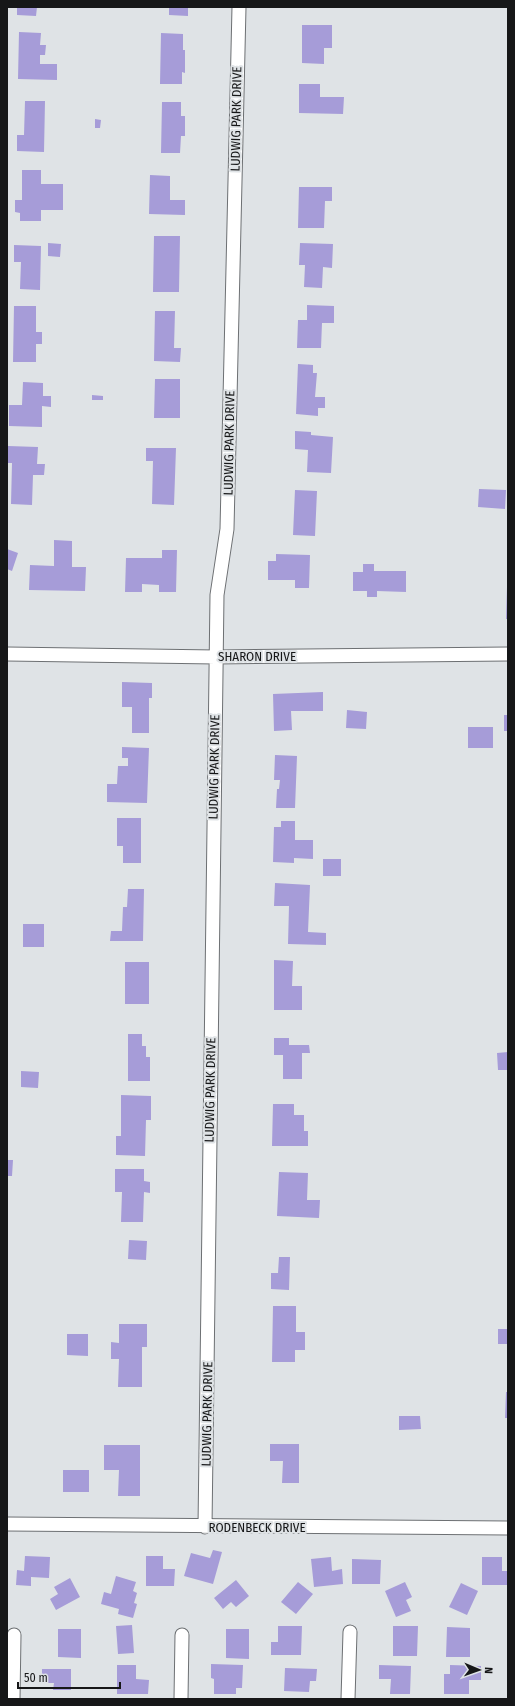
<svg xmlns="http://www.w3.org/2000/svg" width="515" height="1706" viewBox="0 0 515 1706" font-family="'Fira Sans Condensed',sans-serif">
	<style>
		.building { fill: #a69cd8 }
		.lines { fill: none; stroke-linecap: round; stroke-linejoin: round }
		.minor-casing { stroke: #6d7073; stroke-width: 15 }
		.minor { stroke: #fff; stroke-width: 13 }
		.labels { text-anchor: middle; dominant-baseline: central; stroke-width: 4; stroke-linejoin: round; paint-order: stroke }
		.street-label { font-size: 13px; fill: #161718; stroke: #dfe3e6 }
	</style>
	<rect width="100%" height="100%" fill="#dfe3e6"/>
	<path class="building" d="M17,7H37L36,16L17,15Z
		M169,7H188V16L169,15Z
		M302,25H332V48H324V64L302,63Z
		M19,32L41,33L40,45H46L45,55H40V64H57V80L18,79Z
		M161,33L183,34V50H185V73L182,72V84H160Z
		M299,84H320V97H344L343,114L299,113Z
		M25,101H45L44,152L17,151V135H24Z
		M162,102H181V116H185V136H181L180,153H161Z
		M95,119L101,120L100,128H95Z
		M22,170H41V184H63V210H41V221H20V213L15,212V200H22Z
		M150,175L170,176V200H185V215L149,214Z
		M299,187H332V201H325L324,228H298Z
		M154,236H180L179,292H153Z
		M48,243L61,244L60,257L48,256Z
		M300,243L333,244L332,268L323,267L322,288L304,287L305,265H299Z
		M14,245L41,246L40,290L20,289L21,262H14Z
		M307,305L334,306V323H322L321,348H297L298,320H307Z
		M14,306H36V332H42V344H36V362H13Z
		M155,311H175L174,348H181L180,362L154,361Z
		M298,364L313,365V373H317L315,397H325V408H318V416L296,414Z
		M155,379H180V418H154Z
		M23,382L43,383V396H51V407L42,406V427L9,426V405H22Z
		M92,395L103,396V400H92Z
		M295,431L311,432V435L333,437L331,473L307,472L308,450L295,449Z
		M8,446L38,447L37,464H45L44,475H33L32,505L11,504L12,463H8Z
		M146,448H176L174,505L152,504L153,461H146Z
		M479,489L506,490L505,509L478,507Z
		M295,490L317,491L315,536L293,535Z
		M54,540L72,541V567H86L85,591L29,590L30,565L54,566Z
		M7,549L18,553L12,571L7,569Z
		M162,550H177L176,592H159V585L142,584V592H125L126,558H162Z
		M276,554L310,555L309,588H295V580H268V561H276Z
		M363,564H374V571H406V592L377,591V597H367V591H353V572H363Z
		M507,587H508V619H506Z
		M122,682L152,683V698H149V733H132V707H122Z
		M323,692V711H291L292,730L274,731L273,694Z
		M347,710L367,712L366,729L346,728Z
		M504,715H508V731H504Z
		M468,727H493V748H468Z
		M122,747L149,748L147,803L107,802V784H117L118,766H128V758H122Z
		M275,755L297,756L295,808H276L277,789H279L280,780H274Z
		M117,818H141V863H123V846H117Z
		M281,821H295V840H313V859L294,858V863L273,862L274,827H281Z
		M323,859H341V876H323Z
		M275,883L310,885L308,932L326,933V945L288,944L289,906H274Z
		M128,889H144L143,941H110L111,931H122L123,907H127Z
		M23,924H44V947H23Z
		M274,960L293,961L292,986H302V1010H274Z
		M125,962H149V1004H125Z
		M128,1034H142V1046H146V1057H150V1081H128Z
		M274,1038H289V1045H309L310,1053H302V1079H283V1055H274Z
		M508,1052V1070H498L497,1053Z
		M21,1071L39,1072L38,1088L21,1087Z
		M121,1095L151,1096V1120H146L145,1156L116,1155V1136H121Z
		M273,1104H294V1115H304V1131H308V1146H272Z
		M7,1160H13L12,1176H7Z
		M115,1169H144V1181L150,1182V1193L144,1192L143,1222H121L122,1192H115Z
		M279,1172L308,1173L307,1200H320L319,1218L277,1216Z
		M129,1240L147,1241L146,1260L128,1259Z
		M279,1257H290L289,1290L271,1289V1273H278Z
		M273,1306H296V1332H305V1350H295V1362H272Z
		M119,1324H147V1347H142V1387H118L119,1359H111V1342L119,1343Z
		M498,1329H508V1344H498Z
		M67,1334H88V1356L67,1355Z
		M506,1392H508V1418H505Z
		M399,1416H420L421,1429L399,1430Z
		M270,1444H299V1483H282L283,1461H270Z
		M104,1445H140V1496H118L119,1470H104Z
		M63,1470H89V1492H63Z
		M213,1550L222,1552L213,1584L184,1576L191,1553L210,1558Z
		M25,1556L50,1557L49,1578L31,1577V1586L16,1585L17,1570L24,1571Z
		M146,1556H163V1569H175L174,1586H146Z
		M331,1557L332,1571L342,1569L343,1584L314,1587L311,1559Z
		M482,1557H502V1571H508V1585H482Z
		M352,1559L381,1560L380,1584H352Z
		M116,1576L136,1582L133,1591L137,1593L134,1603L137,1604L133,1618L118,1614L119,1609L101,1604L104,1592L111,1594Z
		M70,1578L80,1597L56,1610L50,1599L58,1594L54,1587Z
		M236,1580L249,1596L236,1607L231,1602L223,1609L214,1598Z
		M298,1582L313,1594L296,1614L281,1602Z
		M405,1582L412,1597L406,1600L411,1611L396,1617L385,1591Z
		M461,1583L478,1591L467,1615L449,1607Z
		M132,1625L134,1653L118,1654L116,1626Z
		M278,1626H302L301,1655H271V1642H278Z
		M393,1626H418L417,1656H393Z
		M447,1627L470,1628V1657H446Z
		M58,1629H81V1658L58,1657Z
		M226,1629H249V1659L226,1658Z
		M211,1664L243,1665L242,1688H236V1694H214V1679L211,1678Z
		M117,1665H136V1679L149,1680L148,1694H117Z
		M379,1665L411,1666L410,1694H390L391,1679H379Z
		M450,1665L481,1666V1680H469V1694H444V1674H450Z
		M285,1668L317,1669L316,1681H310L309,1692L284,1691Z
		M42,1669H71V1690H53L54,1683H42Z"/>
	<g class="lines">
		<defs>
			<path id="minor" d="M7,654L216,657L508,654
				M7,1524L508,1528
				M205,1527L217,595L227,529L239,7
				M13,1699L14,1635
				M181,1699L182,1635
				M348,1699L350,1632"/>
		</defs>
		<use href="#minor" class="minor-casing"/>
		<use href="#minor" class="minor"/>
	</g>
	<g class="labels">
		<g class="street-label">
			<text transform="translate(236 119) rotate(-89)">LUDWIG PARK DRIVE</text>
			<text transform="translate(229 443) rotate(-89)">LUDWIG PARK DRIVE</text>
			<text x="257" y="656">SHARON DRIVE</text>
			<text transform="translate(214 767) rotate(-89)">LUDWIG PARK DRIVE</text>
			<text transform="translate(210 1090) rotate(-89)">LUDWIG PARK DRIVE</text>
			<text transform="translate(207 1414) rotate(-89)">LUDWIG PARK DRIVE</text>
			<text x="257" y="1527">RODENBECK DRIVE</text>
		</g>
	</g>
	<rect width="515" height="1706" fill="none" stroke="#161718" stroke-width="16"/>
	<g transform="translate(479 1670) rotate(92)" stroke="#dfe3e6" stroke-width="3" paint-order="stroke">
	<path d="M0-3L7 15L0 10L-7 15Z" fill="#161718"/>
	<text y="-6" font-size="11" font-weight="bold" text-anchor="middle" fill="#161718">N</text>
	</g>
	<path d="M18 1682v6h102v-6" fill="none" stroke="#161718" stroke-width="2"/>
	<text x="24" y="1682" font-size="12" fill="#161718" stroke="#dfe3e6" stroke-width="3" paint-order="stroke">50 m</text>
</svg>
